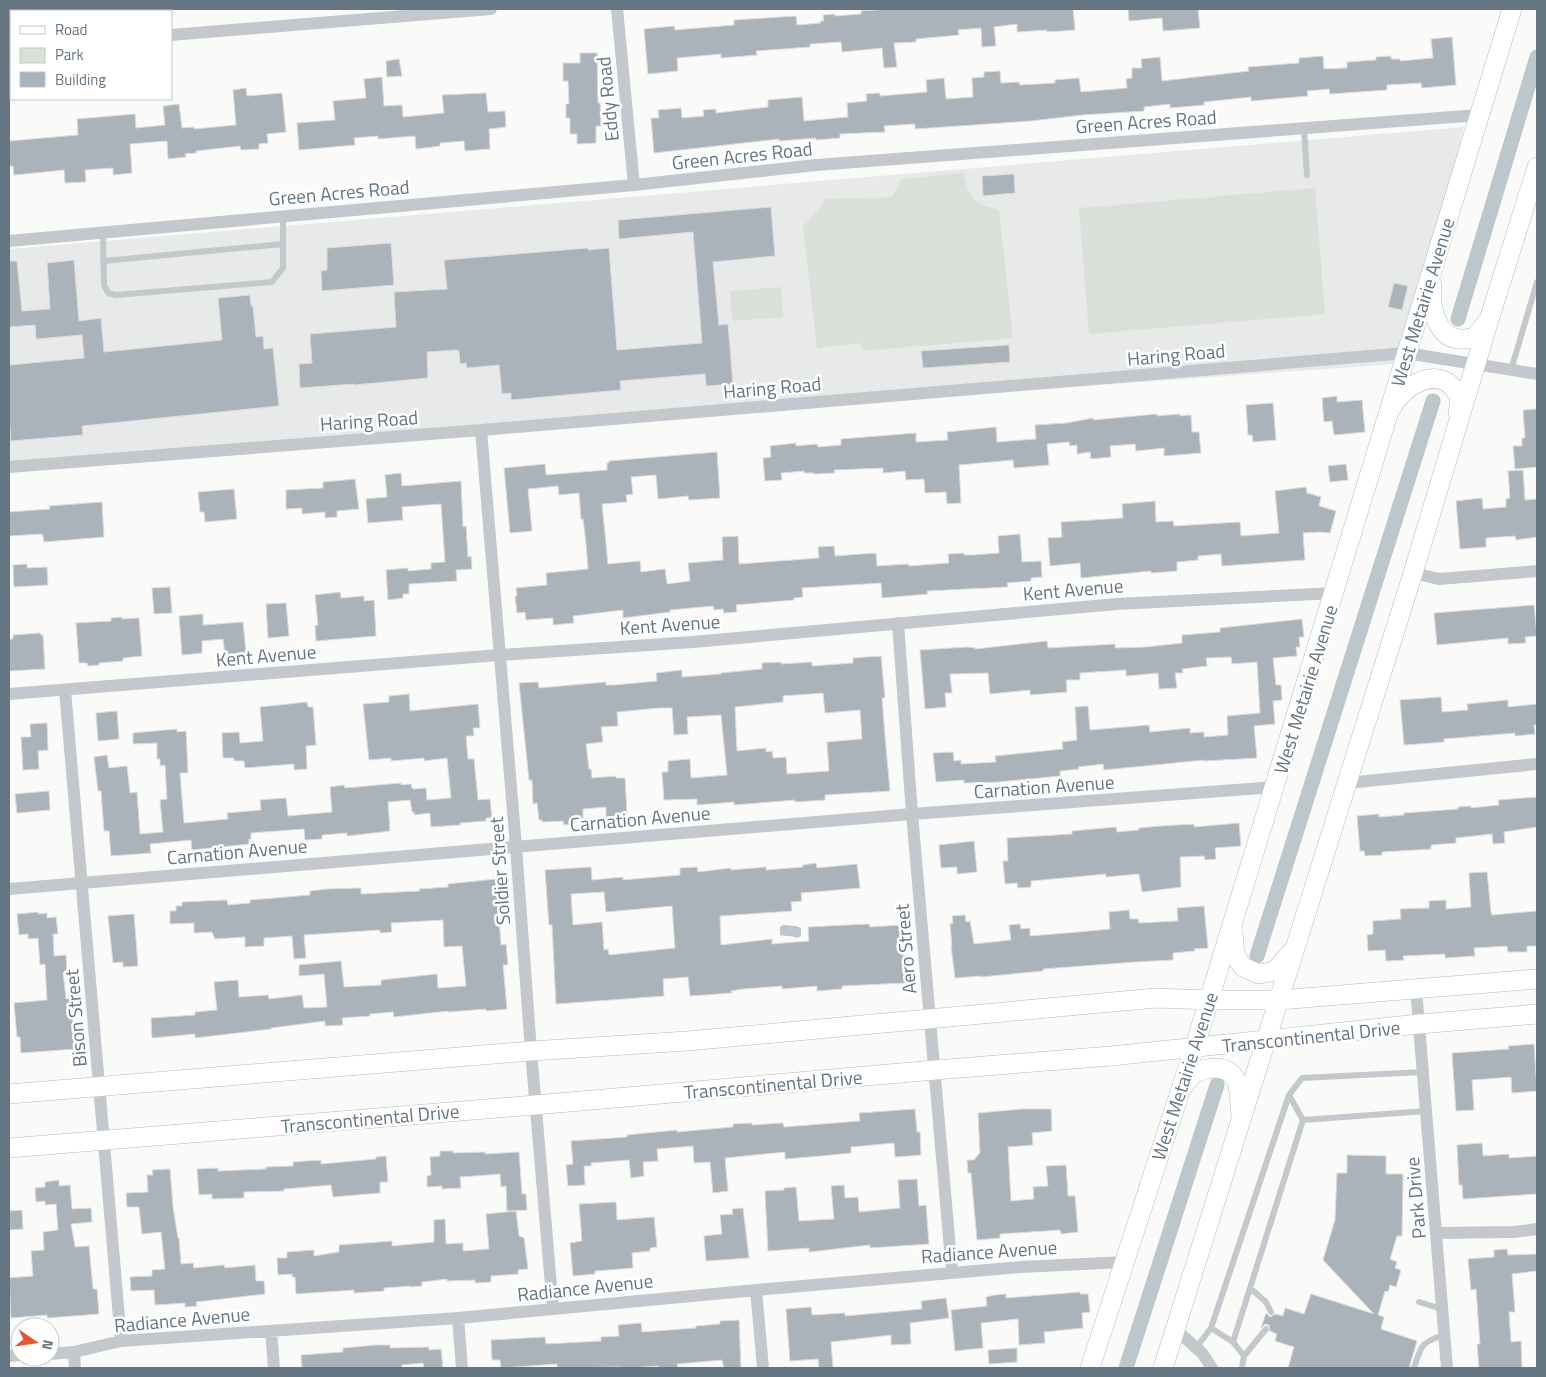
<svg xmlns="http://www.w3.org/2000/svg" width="1546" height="1377" viewBox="0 0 1546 1377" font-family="'Titillium Web',sans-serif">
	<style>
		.built { fill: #e8e9e9 }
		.green { fill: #dadfd7 }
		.water { fill: #bbc7cb }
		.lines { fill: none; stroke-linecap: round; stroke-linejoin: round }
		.canal { stroke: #bbc7cb; stroke-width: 15 }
		.building { fill: #aab3b9; stroke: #dcdcda; fill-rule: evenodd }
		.secondary-casing { stroke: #b3babf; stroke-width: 20 }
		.lane { stroke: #c3c8cc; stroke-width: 6 }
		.street { stroke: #c3c8cc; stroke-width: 12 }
		.secondary { stroke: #fff; stroke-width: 19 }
		.labels { text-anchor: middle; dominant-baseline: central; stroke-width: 5; stroke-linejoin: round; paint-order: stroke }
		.street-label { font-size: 19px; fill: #657683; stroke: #fff }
	</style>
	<rect width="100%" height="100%" fill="#fafaf8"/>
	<path class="built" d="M1464,127L1410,363L9,463V249Z"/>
	<path class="green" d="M963,173C971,200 971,202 999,210L1013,338L862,351L861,343L817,348L803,227L827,199L892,197L901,179Z
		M1315,188L1325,314L1089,334L1079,208Z
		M781,287L783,317L732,321L730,291Z"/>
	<path class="water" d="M783,925L796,926L801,928V936L797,938C791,935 786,937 780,935V927Z"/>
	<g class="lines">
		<path class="canal" d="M1458,319L1537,57
			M1257,956L1433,401
			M1126,1368L1217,1085"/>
	</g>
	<path class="building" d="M887,9H1073L1075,30L1047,32V30L1017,32V24L994,27L996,46L982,47L981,28L958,30L959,35L916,39V42L894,43L897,67L884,68L882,48L842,52L841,42L810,44V47L756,51L757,55L721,58V54L677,58L678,71L648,74L644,29L674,26L675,30L734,25V20L796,16L797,25L821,23L820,21H824L823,15L835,14V16L861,14V11Z
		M1128,9H1198L1200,28L1163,31L1162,18L1129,21Z
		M1452,37L1456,85L1422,88L1421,83L1387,85V90L1330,94L1329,89L1307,91L1308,96L1251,101V97L1204,102V105L1170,108V104L1144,107V111L1082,115L1031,121L915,129V124L884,126L885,132L840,134V138L816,140V138L779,141V139L654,153L651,118H659L658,110L681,108L682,118L704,116L703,110L716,109V113L768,107V100L802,97L804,121L848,117L847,103L867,101L866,94L880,93V96L927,92L926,80L944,78L946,99L973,97L972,78L984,77V72L1000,71L1001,83L1019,82L1020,85L1055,83V80L1079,78L1081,92L1127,88L1126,79L1132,78V68H1142L1141,59L1160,57L1162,81L1249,71L1248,67L1299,63V58L1323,56L1324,69L1347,68V62L1376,60V57L1391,56V59H1400V61L1433,58L1431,39Z
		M580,53H597L598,103H600L601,126H596V143L577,144V134H570V118H566V104H569L568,81H563V63H580Z
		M399,59L402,76L387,77L386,61Z
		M382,77L384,106L402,105L403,117L444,113L442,95L486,93L488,112L505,111L506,127L489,129L490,149L465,151L464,141L440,143V146L416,149L415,136L378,139V136L354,138L355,145L299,150L297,123L335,120L333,101L366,98L364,79Z
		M246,88L247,96L282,93L286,132L267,134L268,143L259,144V149L241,150L240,146L196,151V153L185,154L186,157L168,159L167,141L130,144L132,173L113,175V168L85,170L86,182L65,183L64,170L14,175L13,166H9V141L78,135L77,119L135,114L136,128L165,125L163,106L179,104L182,128L194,127V129L236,125L233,90Z
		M1014,174L1015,193L983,196L982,176Z
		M771,207L775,256L713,262L719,325L728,324L733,384L706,386L705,374L620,381L621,390L511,400V393L502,394L499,365L467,368L466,363L460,364L459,351L456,350L427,352L428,378L354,385V384L300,388L299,364L312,363L310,334L396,327L394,292L447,289L444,260L588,248V250L609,248L617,350L702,343L693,232L619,239L618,220Z
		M391,243L394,285L322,291L321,271L327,270V248Z
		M74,260L79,321L101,318L104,352L222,340L218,298L250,295L251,306H253L256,337L263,336L264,349L273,348L279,406L82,426L83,435L11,441L9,417V365L84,358L82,335L36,339L35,325L9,327V261H17L22,311L50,309L47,263Z
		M1394,283L1408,286L1402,310L1388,307Z
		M1009,345L1010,362L923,368L921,351Z
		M1337,396V402L1362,400L1365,432L1334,435L1332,421L1324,422L1322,398Z
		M1273,403L1276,440L1253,442L1252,435H1248L1246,405Z
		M1537,409V467L1515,469L1513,446H1522V438H1525L1523,410Z
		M1157,414V416L1180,414V416L1191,415L1192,432H1199L1201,453L1164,456V448L1136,451L1135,444L1110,446L1111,457L1091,459L1090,452L1077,454V445L1070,446L1069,442L1047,444L1049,465L1014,468L1013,460L959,465L961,503L947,504L946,492L925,493L924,479L906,480L905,471L883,473V468L834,470L835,473L814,474V473H804V471L781,473L782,480L765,481L763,458L771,457L770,446L796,443V446L817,444L818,447L841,445V439L916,433V442L948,440L947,432L996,427L997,442L1036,439L1035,425L1067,423L1093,418V420Z
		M717,452L720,498L689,500L688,496L658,499L656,475L631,477L633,494L626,495L627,502L602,504L608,564L640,561L641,572L665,569L667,584L690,581L688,563L723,560L722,537L738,536L739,564L819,558L818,547L834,546L835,556L876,553L877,566L909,564V566L949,563L948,554L964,553V555H973L999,553L998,536L1020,534L1022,562L1041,561L1042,577L1031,578V581L1007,583L1008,587L927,591L928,594L882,598L881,583L802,588L803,597L794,598V600L736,605L737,612L724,613L723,609L714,610L713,606L670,610V612L623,618V610L573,616L574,623L553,625V618L526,620L525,612L517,613L515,596H517L516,588L547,585L546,573L588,569L586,543L583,519H581L579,493L559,495L558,486L528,489L532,531L510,533L504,468L545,464L546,475L607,470V463H609V461Z
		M1346,464L1348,480L1330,482L1328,466Z
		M1523,470L1525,500L1537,499V537L1516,540L1515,536L1486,538V547L1460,549L1456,501L1482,498L1483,509L1506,507V499L1510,498L1508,471Z
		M401,473L402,486L461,481L463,527L466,526L468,557L471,556L472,569L456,570L457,581L409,584V594H403V598L388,600L386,570L408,568V571L431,569V563L445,562L441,504L402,507L403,520L368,523L366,499L387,497L385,475Z
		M355,479L359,509L337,511V517L325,518V512L302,514V508L286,509V490L323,488V482Z
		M1306,487L1307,493L1321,497L1319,506L1336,511L1330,533L1321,532L1303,533L1305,560L1222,566L1221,554L1198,556V560L1177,562V571L1151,573V571L1081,578L1080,563L1050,566L1048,538L1062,537L1061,522L1123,518L1122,504L1155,501L1156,522L1173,521L1174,526L1240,522L1241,536L1279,533L1275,491Z
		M234,489L237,519L205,522L204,512H200L198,492Z
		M102,502L104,537L44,542L43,535H41V534L9,536V512L50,509L49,506L62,505Z
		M27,564V568L47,567L48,585L14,587L13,565Z
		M170,587L172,613L154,614L152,588Z
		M340,592L341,598L364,596V601L374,600L376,636L316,641L315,626L318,625L315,595Z
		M286,603L289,636L268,638L266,604Z
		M1534,605L1537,636L1525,637L1526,643L1508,644V638L1437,645L1434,613Z
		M203,614V625L243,622L246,652L225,655L223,639L202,641V653L182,655L179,616Z
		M122,617V619L139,618L142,656L123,658V661L99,663V665L88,666L87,663H79L76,623L111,621V618Z
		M1302,619L1304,637H1299L1300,647H1296L1297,656L1273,658L1276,685H1281L1282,700L1273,701L1275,724L1254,726L1257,758L1204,761V760L1104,770L1103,764L1078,767L1079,769L1060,771V776L998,782L964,783V780L936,782L933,753L953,752L954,761L961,760V764L996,762L995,756L1063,749L1062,742L1077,740L1075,707L1088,706L1090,730L1149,725L1150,732L1190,728V733L1204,732V737L1228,735L1227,716L1260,713L1257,662L1232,664L1231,657L1206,658L1207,666L1182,669L1183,673H1175L1177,688L1159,689L1158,673L1126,676V670L1080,673V680H1066L1067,692L1030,695V690L990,694L988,673L950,674L952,693H945L946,707L925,709L920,650L967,647L975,648V649L1047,641L1048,648L1115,644V648L1146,647L1182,643V635L1220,632V628Z
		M40,633L41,635H43L45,669L9,671V639H13V635Z
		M881,656L885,698H882L885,736L890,791L825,795V800L795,802V800L734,805V802L697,805V799L664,800L662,772H668V761L690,759L691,778L727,775L721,715L687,717L688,734L674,735L672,708H659L617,712L618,726L601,727L603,742L586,744L589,769H591L592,778L616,776V778H625L627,815L606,817V807L583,809V819L574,820L575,824L564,825L563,821L542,822V820H539L537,803L533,804L532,780H529L519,683L538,682L539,688L606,682V685H615L657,681L656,673L682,670V677L721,674V673L762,669V663L781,662V664L812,662V666L853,663V658ZM823,693L825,713L860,710L862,739L827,742L829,771L787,774L786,757L773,758L772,751L766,752V748L737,751L735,707L783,702V696Z
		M409,694L410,711L478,704L480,728H473L474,736H466L468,759H474L478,800L490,799L492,818H486V821L460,823V825L431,827L430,813L414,815V812H412L410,800L388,802L390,831L347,836V833L322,835V839L305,840L304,829L251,833V839H249V844L192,850L191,840L150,844L151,853L111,856L109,831H104L101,791H98L94,757L107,755L109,768L127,766L130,793L137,792L140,834L163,832L160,800L167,799L165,765L160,766V759H157V743L133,744V733L177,729V732L186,731L188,773H180L184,823L228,819L227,813L261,810L260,800L286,798L288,816L332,812L330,787L344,785L345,788L401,783V785L411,784L412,788L414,789L426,788L427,800L451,798L447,758L424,761V758L391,761V758L369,760L363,704L389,702V696Z
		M1441,697L1442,712L1468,710L1467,704L1508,700V707L1537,704V725H1534L1535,734L1515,736V733L1444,739V742L1404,745L1400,700Z
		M307,702L308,707H313L316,745L306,746L307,769L294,770V764L245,768L244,761H234V758H223L222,733L239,732L240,743L263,741L260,707Z
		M117,711L119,739L98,741L96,713Z
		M47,723L48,750L38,751L39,769L23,770L21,737H31L30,724Z
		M49,791L50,810L17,813L15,794Z
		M1537,797V827L1504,832L1505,843L1493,844L1492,834L1456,838V843L1431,845V849L1382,852V855L1365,856L1364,851H1360L1357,816L1379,814V817L1404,815V813L1458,809V807L1471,806V808L1499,805L1498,800Z
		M1239,823L1241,846L1215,848L1216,859L1205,860L1204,856L1180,857L1181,887L1142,892L1139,874L1106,877V874L1031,881V887L1018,888L1017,883L1005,884L1003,861H1008L1007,838L1072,834V831L1116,827L1117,832L1139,830V828L1161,826L1194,824V827Z
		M974,841L977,872L957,874V867L941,868L939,845Z
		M816,863L817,868L857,864L860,888L801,893L802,901L791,902L792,911L720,916L721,945L772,939V944L809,941L808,927L869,924L870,927L901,925L905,983L842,986V989L817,991V986L782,989V986L743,989L731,991L732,993L690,996L688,977L663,979L664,996L556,1004L552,925H549L545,870L591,867L592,880L623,877V880L680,875V868L697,867L698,872L731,868V870L766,867V870L803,867V865ZM604,892L606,912L672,906L675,948L609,955L608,949L604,950L602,922L573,925L571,894Z
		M1487,872L1491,912L1492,915L1537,911V946H1527V952H1508L1507,946L1474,948L1475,956L1445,958V954L1403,956L1404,960L1386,961L1385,950L1368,951L1367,935L1373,934V921L1401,919L1400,909L1429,908V901L1446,900V909L1471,907L1469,873Z
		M496,879L501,945L506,944L508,965H503L507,1009L486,1011V1009L448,1012V1011L394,1017L393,1012L370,1014V1016L342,1018L343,1025L325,1026V1021L271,1028V1029L195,1038V1034L152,1038L151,1018L195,1015V1012L217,1010L214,982L238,980L239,997L268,995L269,999L302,995L304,1008L327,1007L324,974L299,976V965L341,961L344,987L381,985V980L437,974L438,988L466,986L462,946L444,947L443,920L391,923L392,932L380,933V930L304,935L306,958L294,959L292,936L264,938V946L245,947V937L215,939L212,932L194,933V923L170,924V911H176V906H182V902L227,900L228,905L250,903V900L310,895V891L327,889L361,888V894L420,891L419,889L448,887V884Z
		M1204,906L1208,948L1194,949L1195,951L1173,953V960L1134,962L1043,969V971L981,977V976L955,978L951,946H952L950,924L953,923L952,916L965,915L966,922L970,921L974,944L1011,940L1009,925L1020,924L1021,929L1030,928V936L1079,932L1110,929L1109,912L1129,910L1130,919H1138L1139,923L1178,921L1177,908Z
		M38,912V914L47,913V918L56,917L58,934H53L54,956L66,955L67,973H63L66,999L71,998L75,1049L21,1053L20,1037H17L14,1003L47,1000L45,964L40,965L38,938L28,939V934L19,935L17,914Z
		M134,914L138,966L123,967V962L113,963L108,916Z
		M1534,1044L1537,1091L1512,1093L1511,1077L1472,1080L1474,1110L1456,1111L1452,1053L1509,1049L1508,1046Z
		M915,1109L917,1132H920L921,1155L895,1157L894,1143L851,1147V1153L821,1156L785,1159V1152L725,1158L728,1191L713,1193L710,1162L694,1163L693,1146L657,1149L658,1161L643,1162L644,1176L631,1178L629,1160L591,1163V1166H584L585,1185L568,1186L566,1165L573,1164L571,1141L627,1137V1135L677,1130V1132L733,1127V1124L752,1123V1125L783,1123L784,1127L860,1121L859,1113Z
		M1023,1109H1051L1052,1131L1032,1133L1033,1145L1008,1147L1011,1201L1034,1199L1033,1187L1048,1186L1046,1166L1066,1165L1068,1196H1075L1078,1232L1061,1234L1060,1230L1000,1234V1238L977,1240L971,1173H968L967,1160H974L980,1153L978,1113Z
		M1482,1143L1483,1156L1509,1154V1158L1537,1156V1194L1463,1199L1462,1185H1459L1457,1145Z
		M440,1151H453V1153L485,1152V1154L519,1152L522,1194H526L527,1210L507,1211L506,1186L501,1187L500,1174L460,1177L461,1188L442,1189V1186L427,1187V1176L431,1175L430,1157L440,1156Z
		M1347,1155L1386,1156V1174H1403L1402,1236H1397L1390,1259L1397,1262L1395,1268L1401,1270L1396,1287L1390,1285L1388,1292L1385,1291L1378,1315L1384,1317L1381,1329L1417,1341L1409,1368H1288L1294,1347L1275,1341L1277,1334L1270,1331L1269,1325L1265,1324L1261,1328L1266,1313L1270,1317L1275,1314L1283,1316L1285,1308L1304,1314L1311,1294L1374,1314L1323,1260L1335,1220L1337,1173H1347Z
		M386,1156L388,1182H380V1193L333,1197L331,1185L284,1189V1191L244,1192V1198L212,1199V1194L199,1195L197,1169L218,1168V1171L266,1169V1167L293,1166V1162L321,1160V1164L376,1159V1157Z
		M170,1169L173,1207L178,1238H179L181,1264L193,1263L194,1268L224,1265L225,1268L255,1265L256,1281H264L265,1294L196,1302L197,1306L185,1307V1303L155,1305L154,1290L131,1291L130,1277L152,1276V1270L165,1269L161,1232L142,1234L139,1207H127L126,1193L148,1192L147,1175H153L152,1170Z
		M917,1179L919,1206L926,1205L929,1244L870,1248V1245L809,1252V1248L768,1251L765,1191L784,1190V1188L796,1187L799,1221L834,1219L831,1186L844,1185L845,1198L858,1197L859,1212L900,1208L898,1180Z
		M59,1180V1186L70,1185L72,1209L91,1208L92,1222L71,1224L75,1247L89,1246L93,1289H97L99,1314L47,1318V1315L11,1318L9,1278L33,1276L31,1251L44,1250L43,1232L58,1230L56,1204L45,1205V1201L36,1202L35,1188L45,1187V1182Z
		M616,1202L617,1220L654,1217L657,1247L650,1248V1251L632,1253L633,1268L595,1271V1274L573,1276L570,1243L582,1241L579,1204Z
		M743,1208L749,1258L706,1261L704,1236L722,1234L720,1215L733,1214L732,1209Z
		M22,1210L23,1229L9,1230V1211Z
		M516,1211L519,1236L524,1238L528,1269L518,1270V1274L491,1276V1282L475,1283V1280L447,1281V1279L422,1282V1286L410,1287V1286L384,1288V1291L354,1293V1290L296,1294L295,1277H292V1274L278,1275L277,1258H287V1252L314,1250V1256L339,1252V1245L392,1241V1246L434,1242V1220L445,1219L446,1244L463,1243V1251L489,1249L486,1214Z
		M1507,1249L1508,1255L1537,1254V1271L1512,1274L1515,1312H1509L1511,1342L1521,1341L1522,1368H1479L1477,1344H1480L1476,1289L1471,1290L1468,1259L1494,1257V1250Z
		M1080,1292V1294H1088L1090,1312L1082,1313L1083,1328L1044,1332L1045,1343L1019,1345L1018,1319L981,1323L983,1348L955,1351L951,1310L987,1306L986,1297L995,1295L1006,1294V1298Z
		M946,1298L949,1318L910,1323L911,1344L891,1345V1335L831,1342L833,1368H819L818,1359L790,1361L786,1309L811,1307L812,1315L845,1313V1316L922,1309L921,1301Z
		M739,1320L741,1368H724L722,1360L677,1364L678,1368H659L658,1366L631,1368H621V1367L557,1368V1364L501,1368L500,1360H492L491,1340L545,1337L546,1344L601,1341V1337L619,1336L618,1325L641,1323L642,1332L696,1328V1326L720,1324V1321Z
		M376,1345H390V1348L429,1347V1350L441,1349L443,1368H424L423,1363L402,1365V1368H302L301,1355L343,1352V1348Z
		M1017,1348V1362L989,1364L988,1350Z"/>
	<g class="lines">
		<defs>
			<path id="secondary" d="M1432,285C1430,303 1435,337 1459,339C1464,340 1470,338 1475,337L1487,322
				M1392,407C1403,386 1437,365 1455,390C1456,392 1458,394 1459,396C1460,400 1459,407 1458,412
				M1233,932L1235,955L1243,967L1259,974L1275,971L1290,953
				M1182,1088C1186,1083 1190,1076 1195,1073C1200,1070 1210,1068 1215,1068C1240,1069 1240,1091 1240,1110
				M9,1094L531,1051L688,1041L1156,998L1209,1000H1279L1537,979
				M9,1148L535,1105L935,1070L1111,1056L1419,1024L1537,1014
				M1090,1368L1194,1049L1512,9
				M1163,1368L1413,573L1489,320L1537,167"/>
		</defs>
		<use href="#secondary" class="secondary-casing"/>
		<path class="lane" d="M1304,128L1307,175
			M103,232L104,285L108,293L116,295L272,282L283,268V216
			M103,261L283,244
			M1511,370L1537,282
			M1303,1120L1426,1111
			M1250,1288L1266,1302L1271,1312
			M1419,1302L1442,1309
			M1211,1328L1289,1095L1302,1078L1423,1072
			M1233,1342L1303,1120L1289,1095
			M1196,1348L1211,1328L1233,1342L1244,1356L1242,1368
			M1244,1356L1266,1329
			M1414,1368C1421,1346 1421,1342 1444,1335"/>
		<path class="street" d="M617,9L634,185
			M171,35L491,9
			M9,48H11
			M9,241L634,185L816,165L1479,115
			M481,430L516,847L531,1051L553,1309
			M9,467L481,430L1406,353L1537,374
			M1413,573L1439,579L1537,571
			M898,623L912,814L952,1272
			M65,690L121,1341
			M9,694L499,655L693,642L1117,604L1334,593
			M1347,783L1537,764
			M9,889L912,814L1275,787
			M1416,989L1447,1368
			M1437,1233L1514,1232L1537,1229
			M756,1290L763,1368
			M458,1318L462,1368
			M1175,1329L1202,1353L1212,1368
			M271,1331L274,1368
			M74,1352L75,1368
			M50,1354L74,1352L121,1341L458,1318L756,1290L1021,1267L1125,1262
			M9,1356L20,1355"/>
		<use href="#secondary" class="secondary"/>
	</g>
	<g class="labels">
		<g class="street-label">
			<text transform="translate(607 99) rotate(-96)">Eddy Road</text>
			<text transform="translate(1146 121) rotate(-4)">Green Acres Road</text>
			<text transform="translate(742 155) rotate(-6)">Green Acres Road</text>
			<text transform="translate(339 192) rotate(-5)">Green Acres Road</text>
			<text transform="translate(1422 302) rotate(-73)">West Metairie Avenue</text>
			<text transform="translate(1176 354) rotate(-5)">Haring Road</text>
			<text transform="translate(772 387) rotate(-5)">Haring Road</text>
			<text transform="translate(369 420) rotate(-4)">Haring Road</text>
			<text transform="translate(1073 589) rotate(-5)">Kent Avenue</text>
			<text transform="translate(670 624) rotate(-4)">Kent Avenue</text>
			<text transform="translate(266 655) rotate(-5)">Kent Avenue</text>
			<text transform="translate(1305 689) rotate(-73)">West Metairie Avenue</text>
			<text transform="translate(1044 786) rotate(-4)">Carnation Avenue</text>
			<text transform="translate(640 818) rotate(-5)">Carnation Avenue</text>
			<text transform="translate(237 851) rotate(-5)">Carnation Avenue</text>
			<text transform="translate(499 871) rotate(-94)">Soldier Street</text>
			<text transform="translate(905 949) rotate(-95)">Aero Street</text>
			<text transform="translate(75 1018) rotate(-95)">Bison Street</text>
			<text transform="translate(1311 1036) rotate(-6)">Transcontinental Drive</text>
			<text transform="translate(1184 1076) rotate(-72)">West Metairie Avenue</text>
			<text transform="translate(773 1084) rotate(-5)">Transcontinental Drive</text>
			<text transform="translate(370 1118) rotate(-5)">Transcontinental Drive</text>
			<text transform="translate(1415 1198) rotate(-95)">Park Drive</text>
			<text transform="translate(989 1251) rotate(-4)">Radiance Avenue</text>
			<text transform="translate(585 1287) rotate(-6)">Radiance Avenue</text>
			<text transform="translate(182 1319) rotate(-5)">Radiance Avenue</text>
		</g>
	</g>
	<rect width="1546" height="1377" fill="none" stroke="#657683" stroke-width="20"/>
	<rect x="10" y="10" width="162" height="90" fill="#ffffff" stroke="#c1c8cd"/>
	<rect x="20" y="26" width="25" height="8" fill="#ffffff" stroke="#c1c8cd"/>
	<text x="55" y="35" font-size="15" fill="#657683">Road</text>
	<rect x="20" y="48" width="25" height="15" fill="#dadfd7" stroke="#c1c8cd"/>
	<text x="55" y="60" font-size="15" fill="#657683">Park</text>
	<rect x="20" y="72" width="25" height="15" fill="#aab3b9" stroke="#c1c8cd"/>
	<text x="55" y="85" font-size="15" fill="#657683">Building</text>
	<g transform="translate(35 1342) rotate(103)"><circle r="24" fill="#ffffff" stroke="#c1c8cd"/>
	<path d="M0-4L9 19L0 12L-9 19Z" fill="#e4572e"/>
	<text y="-8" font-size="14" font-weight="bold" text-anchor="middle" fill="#657683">N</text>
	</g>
</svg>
